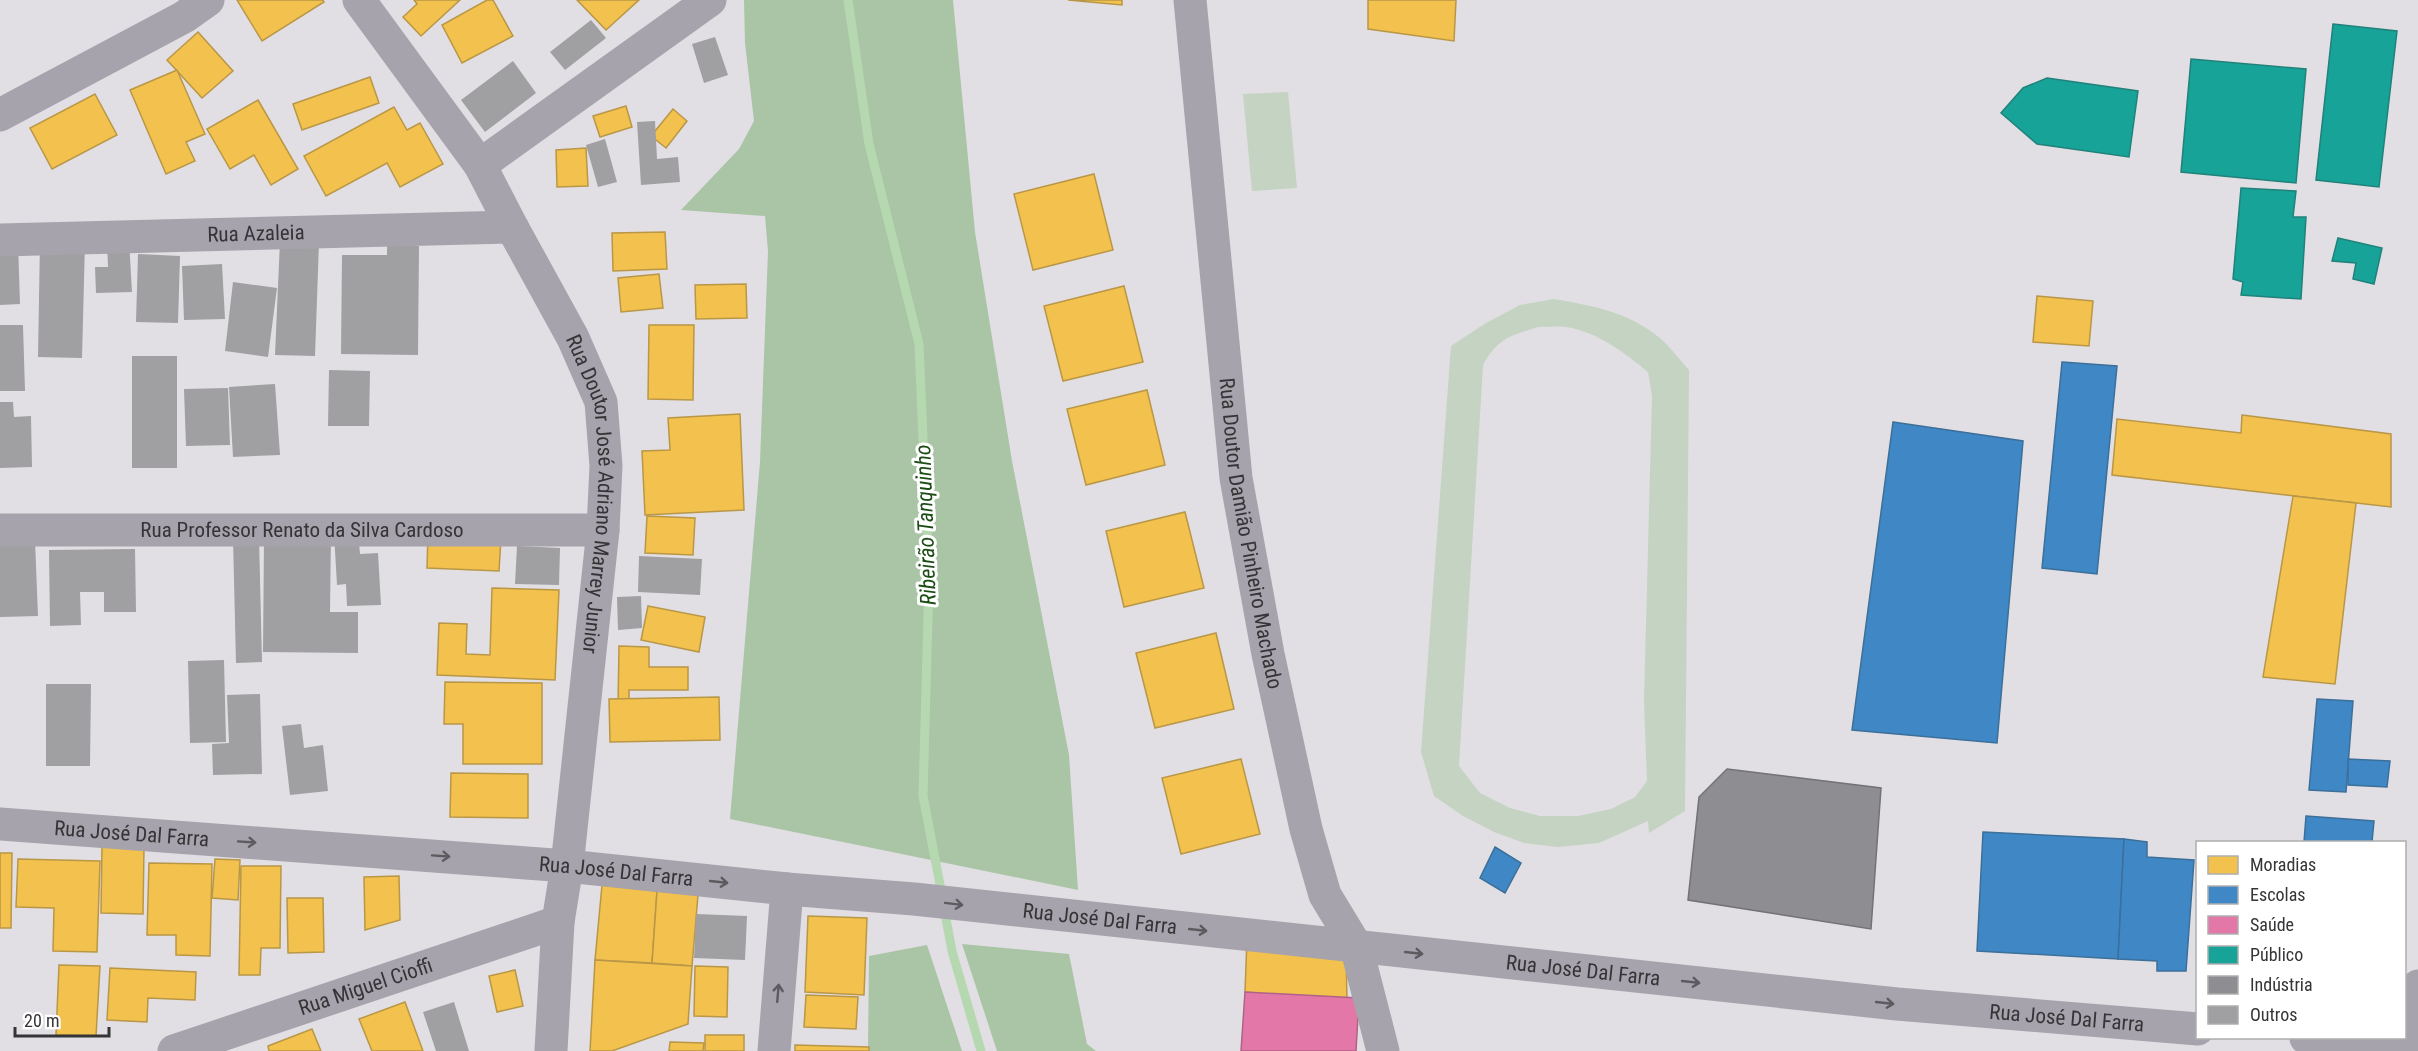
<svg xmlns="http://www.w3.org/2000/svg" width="2418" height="1051" font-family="'Roboto Condensed',sans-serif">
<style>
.green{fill:#c4d3c2;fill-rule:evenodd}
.forest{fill:#aac4a6}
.homes{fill:#f2c14e;stroke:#b99747;stroke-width:1.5}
.schools{fill:#3f88c5;stroke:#3c6f9a;stroke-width:1.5}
.health{fill:#e377a8;stroke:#af6386;stroke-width:1.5}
.public{fill:#17a398;stroke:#20827b;stroke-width:1.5}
.industry{fill:#8d8d92;stroke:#737276;stroke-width:1.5}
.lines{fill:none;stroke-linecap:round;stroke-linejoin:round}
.stream{stroke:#b6d8b0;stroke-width:9}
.building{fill:#a09fa1}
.minor{stroke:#a7a3ac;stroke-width:33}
.tertiary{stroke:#a7a3ac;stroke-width:33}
.oneway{stroke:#5d5b5f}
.labels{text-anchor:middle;stroke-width:6;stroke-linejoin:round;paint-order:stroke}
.street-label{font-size:21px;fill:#353436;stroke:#fff}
.water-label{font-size:22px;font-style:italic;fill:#1c4d14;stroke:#fff}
</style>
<rect width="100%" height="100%" fill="#e1dfe3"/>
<!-- green -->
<g class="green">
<path d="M1288,92l9,96 -45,3 -9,-97z"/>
<path d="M1554,299c40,7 75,13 107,40 10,9 19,21 28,31l-4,441 -36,22 -1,-12 -49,22 -41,4 -34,-4 -30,-11 -31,-16 -29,-20 -13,-44 30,-406 35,-23 34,-18zM1538,327c9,0 19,-1 28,0 32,5 59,26 82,45l4,24 -8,305 3,80 -12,16 -24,12 -33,7h-38l-30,-8 -30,-15 -21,-27 24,-401c15,-27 27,-29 55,-38z"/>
</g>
<!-- forest -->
<g class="forest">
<path d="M744,0h209l22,232 37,229 57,294 9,135 -348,-71 30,-357 8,-211 -3,-35 -84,-6 58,-61 15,-28 -9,-78z"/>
<path d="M962,944l107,10 18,90 9,7h-99z"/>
<path d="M927,945l35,106h-94l1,-95z"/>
</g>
<!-- homes -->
<g class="homes">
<path d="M237,0h86l1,2 -62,39z"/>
<path d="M414,0h46l-39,36 -18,-19 14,-13z"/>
<path d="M487,0h6l20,36 -51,27 -20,-38z"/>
<path d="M577,0h62l-33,30z"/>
<path d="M1068,0h54v5z"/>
<path d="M1368,0h88l-2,41 -86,-12z"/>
<path d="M198,32l35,39 -31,27 -35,-38z"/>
<path d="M177,70l28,64 -19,8 9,19 -29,13 -36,-84z"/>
<path d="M370,77l9,26 -77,27 -9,-26z"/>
<path d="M95,94l22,41 -65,34 -22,-41z"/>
<path d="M258,100l40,69 -27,16 -17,-30 -24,14 -23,-40z"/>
<path d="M626,106l6,21 -32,10 -7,-21z"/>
<path d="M394,107l13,23 13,-7 23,41 -43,23 -13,-24 -61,33 -22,-40z"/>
<path d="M673,109l14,12 -21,27 -15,-12z"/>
<path d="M586,148l2,38 -31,1 -1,-37z"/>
<path d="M1094,174l19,76 -80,20 -19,-76z"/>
<path d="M665,232l2,37 -54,2 -1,-38z"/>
<path d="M659,274l4,34 -42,4 -3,-34z"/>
<path d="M746,284l1,34 -51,1 -1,-34z"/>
<path d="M1124,286l19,76 -80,19 -19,-75z"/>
<path d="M2037,296l56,5 -4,45 -56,-4z"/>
<path d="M649,325h45l-1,75 -45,-1z"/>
<path d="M1147,390l18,75 -79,20 -19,-76z"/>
<path d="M740,414l4,96 -99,5 -3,-64 28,-1 -2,-32z"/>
<path d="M2242,415l149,19v73l-279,-32 5,-56 124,14z"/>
<path d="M2293,496l63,7 -21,181 -72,-7z"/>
<path d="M1185,512l19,76 -80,19 -18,-76z"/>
<path d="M647,516l48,2 -2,37 -48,-2z"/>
<path d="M428,534l73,4 -2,33 -72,-3z"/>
<path d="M492,588l67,2 -4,90 -118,-5 2,-52 28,1 -1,30 24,1z"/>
<path d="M648,606l57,11 -6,35 -58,-12z"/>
<path d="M1216,633l18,76 -79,19 -19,-75z"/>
<path d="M619,646l30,1v20h39v23h-59v16h-11z"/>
<path d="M445,682l97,1v81h-79v-40h-19z"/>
<path d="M719,697l1,43 -110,2 -1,-43z"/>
<path d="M1241,759l19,75 -79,20 -19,-76z"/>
<path d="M451,773l77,1v44l-78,-1z"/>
<path d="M102,846l42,1 -1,67 -42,-1z"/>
<path d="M0,853h12l-1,75h-11z"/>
<path d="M18,859l82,2 -3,91 -44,-1 1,-43 -38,-1z"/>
<path d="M215,859l25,1 -2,40 -26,-2z"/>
<path d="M149,863l63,1 -2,92 -34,-1v-20h-29z"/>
<path d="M241,866h40l-1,82h-19l-1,27h-21z"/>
<path d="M399,876l1,44 -35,10 -1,-53z"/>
<path d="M602,885l55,6 -5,72 -57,-3z"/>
<path d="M657,891l41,4 -6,71 -40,-3z"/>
<path d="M287,898h36l1,54 -36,1z"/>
<path d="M808,916l59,2 -3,77 -59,-3z"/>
<path d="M1247,938l99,10 1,54 -102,-10z"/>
<path d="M595,960l97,6 -4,58 -76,27h-22z"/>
<path d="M59,965l41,1 -4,70 -40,-1z"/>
<path d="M695,966l33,1 -1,50 -33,-1z"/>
<path d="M110,968l86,4 -1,28 -47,-2 -1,24 -40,-2z"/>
<path d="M515,970l8,36 -26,6 -8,-36z"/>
<path d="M806,995l52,2 -2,32 -52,-2z"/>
<path d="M405,1002l18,49h-51l-13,-32z"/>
<path d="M312,1029l9,22h-52l-1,-5z"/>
<rect x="705" y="1035" width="39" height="16"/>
<path d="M670,1042l34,1 -1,8h-34z"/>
<path d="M795,1045l74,2v4h-74z"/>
</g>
<!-- schools -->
<g class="schools">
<path d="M2062,362l55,4 -20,208 -55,-6z"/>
<path d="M1893,422l130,19 -26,302 -145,-13z"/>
<path d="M2317,699l36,2 -7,91 -37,-2z"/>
<path d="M2348,759l42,2 -3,26 -39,-2z"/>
<path d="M2306,816l68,5 -2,21h-68z"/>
<path d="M1983,832l141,7 -6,120 -141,-8z"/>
<path d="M2124,839l23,3v15l47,3 -8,111h-29v-10l-39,-2z"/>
<path d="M1495,847l26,16 -16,30 -25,-15z"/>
</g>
<!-- health -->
<path class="health" d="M1245,992l114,6 -3,53h-115z"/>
<!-- public -->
<g class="public">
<path d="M2333,24l64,7 -18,156 -63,-7z"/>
<path d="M2191,59l115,10 -10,114 -115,-11z"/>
<path d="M2047,78l91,13 -9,66 -92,-13 -36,-31 22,-25z"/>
<path d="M2241,188l55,3 -3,26h13l-5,82 -60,-4 2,-13 -10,-3z"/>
<path d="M2338,238l44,10 -8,36 -21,-5 3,-16 -24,-2z"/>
</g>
<!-- industry -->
<path class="industry" d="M1727,769l154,19 -10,141 -183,-29 11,-103z"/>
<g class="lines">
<!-- stream -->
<g class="stream">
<path d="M848,0l21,144 50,200 10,236 -6,216 19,99"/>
<path d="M944,908l8,43 29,100"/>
</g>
</g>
<!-- building -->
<g class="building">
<path d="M591,20l15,18 -41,32 -15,-18z"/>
<path d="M715,37l13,38 -24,8 -12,-39z"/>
<path d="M513,61l23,32 -51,39 -24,-32z"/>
<path d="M655,121l2,38 21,-2 2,25 -39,3 -4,-63z"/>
<path d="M605,139l12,43 -19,5 -12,-42z"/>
<path d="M129,240l3,52 -36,1 -1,-26h13l-1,-26z"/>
<path d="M40,241l45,1 -3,116 -44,-1z"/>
<path d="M280,241l39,1 -4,114 -40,-1z"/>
<path d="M0,242h18l2,62 -20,1z"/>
<path d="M387,245l32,1 -1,109 -77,-1 1,-99h45z"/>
<path d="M138,254l42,2 -2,67 -42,-1z"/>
<path d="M222,264l3,55 -41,1 -2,-54z"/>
<path d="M233,282l44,6 -9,69 -43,-6z"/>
<path d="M0,325h23l2,66h-25z"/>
<rect x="132" y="356" width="45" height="112"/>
<path d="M329,370l41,1 -1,55h-41z"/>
<path d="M275,384l5,71 -47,2 -4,-70z"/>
<path d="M228,388l2,57 -44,1 -2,-57z"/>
<path d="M0,402h13l1,15 17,-1 1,51 -32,1z"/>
<path d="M358,532l2,22 18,-1 3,52 -34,1 -1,-22 -9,1 -3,-52z"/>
<path d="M331,534l-1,78h28v41l-95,-1 1,-113z"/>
<path d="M259,537l3,125 -26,1 -3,-125z"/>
<path d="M35,540l3,76 -38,1v-76z"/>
<path d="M517,546l43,2 -1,37 -44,-1z"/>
<path d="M135,549l1,63h-32v-20h-24l1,33 -31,1 -1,-76z"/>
<path d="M639,556l63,3 -2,36 -62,-3z"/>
<path d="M641,596l1,32 -24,2 -1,-33z"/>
<path d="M224,660l2,82 -36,1 -2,-82z"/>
<path d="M46,684h45l-1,82h-44z"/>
<path d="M260,694l2,80 -49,1 -1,-31 17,-1 -2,-48z"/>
<path d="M301,724l3,24 19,-3 5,46 -38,4 -8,-69z"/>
<path d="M696,914l51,2 -2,44 -51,-2z"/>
<path d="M454,1002l15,49h-33l-13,-39z"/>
</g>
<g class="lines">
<!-- minor -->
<g class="minor">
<path id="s1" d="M359,0l121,165 32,62 61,111 28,64 5,64 -3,64 -36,336 -9,56 -7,129"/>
<path d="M0,115l184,-98 24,-17"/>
<path d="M480,165l230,-165"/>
<path id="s2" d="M0,240l512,-13"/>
<path id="s3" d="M0,530h603"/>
<path d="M1356,946l27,105"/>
<path id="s4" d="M174,1051l384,-129"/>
<path d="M774,1051l13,-162"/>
</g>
<!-- tertiary -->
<g class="tertiary">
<path id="s5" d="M1190,0l46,478 32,176 38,175 19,66 31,51"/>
<path id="s6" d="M0,824l567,42 220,23 127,10 983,105 301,25"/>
<path d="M2306,1038l107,8"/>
<path d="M2412,1051l6,-65"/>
</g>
</g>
<!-- one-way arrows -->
<defs><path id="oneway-shaft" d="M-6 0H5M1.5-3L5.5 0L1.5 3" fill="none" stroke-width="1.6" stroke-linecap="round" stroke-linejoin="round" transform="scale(1.5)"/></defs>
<g class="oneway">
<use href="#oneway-shaft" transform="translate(247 842) rotate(4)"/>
<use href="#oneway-shaft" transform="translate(441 856) rotate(4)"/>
<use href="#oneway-shaft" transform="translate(719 882) rotate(6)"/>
<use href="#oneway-shaft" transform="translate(954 904) rotate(7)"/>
<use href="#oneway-shaft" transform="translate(1198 930) rotate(6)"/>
<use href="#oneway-shaft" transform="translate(1414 953) rotate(6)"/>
<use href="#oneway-shaft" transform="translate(1691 982) rotate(6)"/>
<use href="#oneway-shaft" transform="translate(778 993) rotate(-85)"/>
<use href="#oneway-shaft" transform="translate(1885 1003) rotate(6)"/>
</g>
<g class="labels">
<!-- street labels -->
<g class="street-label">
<text dy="7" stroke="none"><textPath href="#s2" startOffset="256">Rua Azaleia</textPath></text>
<text dy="7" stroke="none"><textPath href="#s1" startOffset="561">Rua Doutor José Adriano Marrey Junior</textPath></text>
<text dy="7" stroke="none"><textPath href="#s3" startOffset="302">Rua Professor Renato da Silva Cardoso</textPath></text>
<text dy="7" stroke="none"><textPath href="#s5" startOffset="537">Rua Doutor Damião Pinheiro Machado</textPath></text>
<text dy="7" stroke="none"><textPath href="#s6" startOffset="132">Rua José Dal Farra</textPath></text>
<text dy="7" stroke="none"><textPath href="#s6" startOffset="618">Rua José Dal Farra</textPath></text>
<text dy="7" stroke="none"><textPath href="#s6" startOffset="1104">Rua José Dal Farra</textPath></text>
<text dy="7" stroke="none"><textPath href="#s6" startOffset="1590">Rua José Dal Farra</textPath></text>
<text dy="7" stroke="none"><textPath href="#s4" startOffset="202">Rua Miguel Cioffi</textPath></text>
<text dy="7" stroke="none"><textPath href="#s6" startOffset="2076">Rua José Dal Farra</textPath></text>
</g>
<!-- water labels -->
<g class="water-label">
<text transform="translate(925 525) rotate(-92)" y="8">Ribeirão Tanquinho</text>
</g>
</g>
<!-- legend -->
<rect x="2196" y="841" width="210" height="198" fill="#ffffff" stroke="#aeaeaf" stroke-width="1.5"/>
<rect x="2208" y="856" width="30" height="18" fill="#f2c14e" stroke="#aeaeaf" stroke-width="1.5"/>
<text x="2250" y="871" font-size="18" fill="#353436">Moradias</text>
<rect x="2208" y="886" width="30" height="18" fill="#3f88c5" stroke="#aeaeaf" stroke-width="1.5"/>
<text x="2250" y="901" font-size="18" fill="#353436">Escolas</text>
<rect x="2208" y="916" width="30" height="18" fill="#e377a8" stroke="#aeaeaf" stroke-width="1.5"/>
<text x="2250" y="931" font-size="18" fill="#353436">Saúde</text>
<rect x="2208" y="946" width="30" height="18" fill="#17a398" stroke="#aeaeaf" stroke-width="1.5"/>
<text x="2250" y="961" font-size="18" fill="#353436">Público</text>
<rect x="2208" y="976" width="30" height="18" fill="#8d8d92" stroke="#aeaeaf" stroke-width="1.5"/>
<text x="2250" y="991" font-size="18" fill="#353436">Indústria</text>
<rect x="2208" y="1006" width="30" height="18" fill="#a09fa1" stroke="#aeaeaf" stroke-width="1.5"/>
<text x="2250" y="1021" font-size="18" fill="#353436">Outros</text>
<!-- scale -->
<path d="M15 1027v9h94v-9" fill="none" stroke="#353436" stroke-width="3"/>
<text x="24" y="1027" font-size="18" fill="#353436" stroke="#ffffff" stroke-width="4.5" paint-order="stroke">20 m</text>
</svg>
